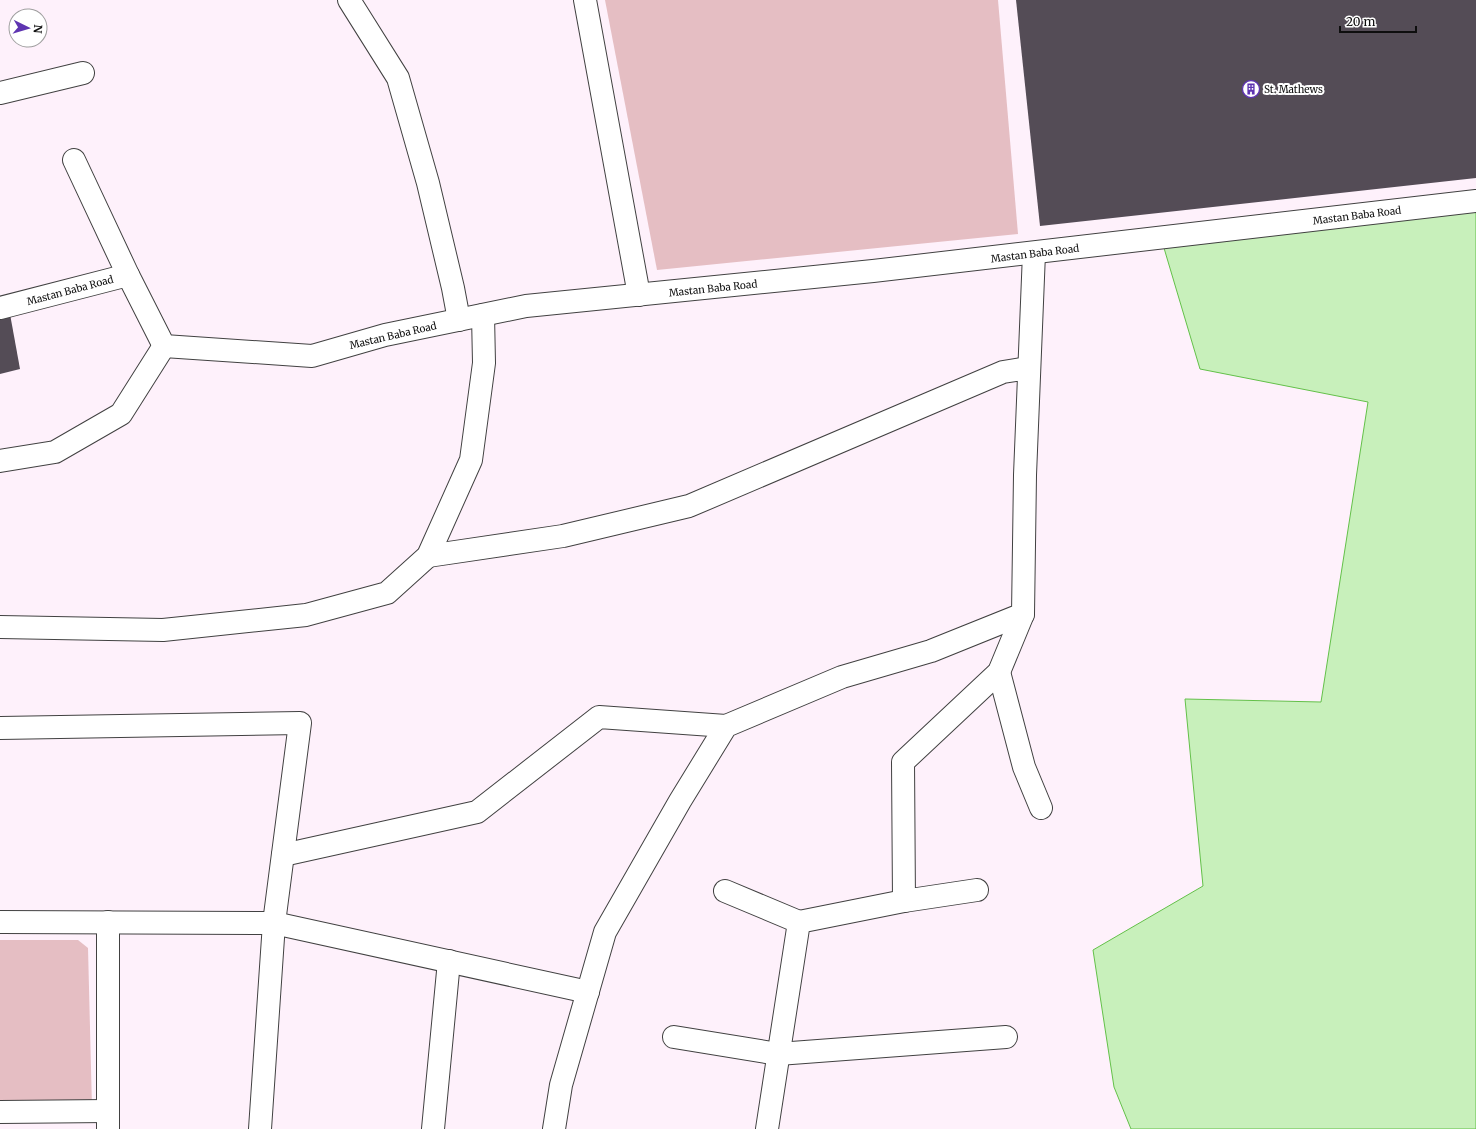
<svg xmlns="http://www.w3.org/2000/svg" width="1476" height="1129" font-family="Merriweather,serif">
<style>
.green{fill:#e5bec3}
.water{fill:#c8f0bb;stroke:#63c049}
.building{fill:#544c56}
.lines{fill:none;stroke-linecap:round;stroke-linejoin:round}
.street-casing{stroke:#414141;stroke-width:24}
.street{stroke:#fff;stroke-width:22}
.labels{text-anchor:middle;stroke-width:4;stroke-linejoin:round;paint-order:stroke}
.poi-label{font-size:10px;fill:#0e0e0e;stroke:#fff;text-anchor:start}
.street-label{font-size:10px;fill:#0e0e0e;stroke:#fff}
</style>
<rect width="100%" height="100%" fill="#fef1fb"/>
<!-- green -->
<g class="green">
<path d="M605,0h393l20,234 -361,36z"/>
<path d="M0,940h78l10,8 4,160 -92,4z"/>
</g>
<!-- water -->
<path class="water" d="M1476,198v931h-345l-17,-42 -21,-137 110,-64 -18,-187 136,3 47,-300 -168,-33 -39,-131z"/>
<!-- building -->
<g class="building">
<path d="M1016,0h460v178l-436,48z"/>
<path d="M10,314l10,55 -20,5v-59z"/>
</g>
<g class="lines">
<!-- street casing -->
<g class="street-casing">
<g id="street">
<path d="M349,0l49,78 30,105 25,105 6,32"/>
<path d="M585,0l54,295"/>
<path d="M0,93l83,-20"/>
<path d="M74,160l54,115"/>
<path d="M0,308l128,-33 36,71 148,10 73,-21 141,-29 347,-35 603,-70"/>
<path d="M0,461l55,-9 66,-38 43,-68"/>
<path d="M428,556l135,-20 126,-30 314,-134 26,-4"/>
<path d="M0,627l163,3 143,-15 81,-22 41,-37 43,-96 13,-97 -1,-48"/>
<path d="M999,672l25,95 17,41"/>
<path d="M0,728l300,-5 -26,200 -14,206"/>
<path d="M283,855l194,-43 122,-95 127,9"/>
<path d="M725,891l74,31"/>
<path d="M904,901l-1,-139 96,-90 24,-58"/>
<path d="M0,922l274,1 314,69"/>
<path d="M674,1037l104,17 228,-17"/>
<path d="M0,1112l108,-1"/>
<path d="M108,1129v-207"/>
<path d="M433,1129l16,-168"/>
<path d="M554,1129l7,-44 44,-153 75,-131 46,-75 116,-49 89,-26 92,-37 2,-139 9,-222"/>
<path d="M767,1129l32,-207 105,-21 73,-11"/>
</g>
</g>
<!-- street -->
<use href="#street" class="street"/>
</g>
<!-- icons -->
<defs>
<g id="building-ring" transform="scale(0.9)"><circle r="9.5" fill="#fff" stroke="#5e34b1" stroke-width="1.5"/><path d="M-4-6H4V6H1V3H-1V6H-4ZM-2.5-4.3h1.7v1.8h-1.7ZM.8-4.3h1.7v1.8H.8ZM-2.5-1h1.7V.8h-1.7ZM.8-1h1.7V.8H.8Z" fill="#5e34b1"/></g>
</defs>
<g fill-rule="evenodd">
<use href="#building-ring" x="1251" y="89"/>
</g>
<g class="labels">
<!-- poi labels -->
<g class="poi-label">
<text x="1264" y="93">St. Mathews</text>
</g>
<!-- street labels -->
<g class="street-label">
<text transform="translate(1357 215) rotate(-7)" y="4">Mastan Baba Road</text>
<text transform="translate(1035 253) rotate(-7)" y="4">Mastan Baba Road</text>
<text transform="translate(713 288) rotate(-6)" y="4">Mastan Baba Road</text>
<text transform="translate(70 290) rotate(-15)" y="4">Mastan Baba Road</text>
<text transform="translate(393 335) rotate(-13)" y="4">Mastan Baba Road</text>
</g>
</g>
<!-- north arrow -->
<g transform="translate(28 28) rotate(95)"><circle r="19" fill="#ffffff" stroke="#9f9f9f"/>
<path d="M0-3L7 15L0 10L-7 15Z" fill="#5e34b1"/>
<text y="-6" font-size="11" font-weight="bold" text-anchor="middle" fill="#0e0e0e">N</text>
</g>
<!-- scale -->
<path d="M1340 26v6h76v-6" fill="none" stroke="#0e0e0e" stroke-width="2"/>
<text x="1346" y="26" font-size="12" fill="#0e0e0e" stroke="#ffffff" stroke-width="3" paint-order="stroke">20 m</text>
</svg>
